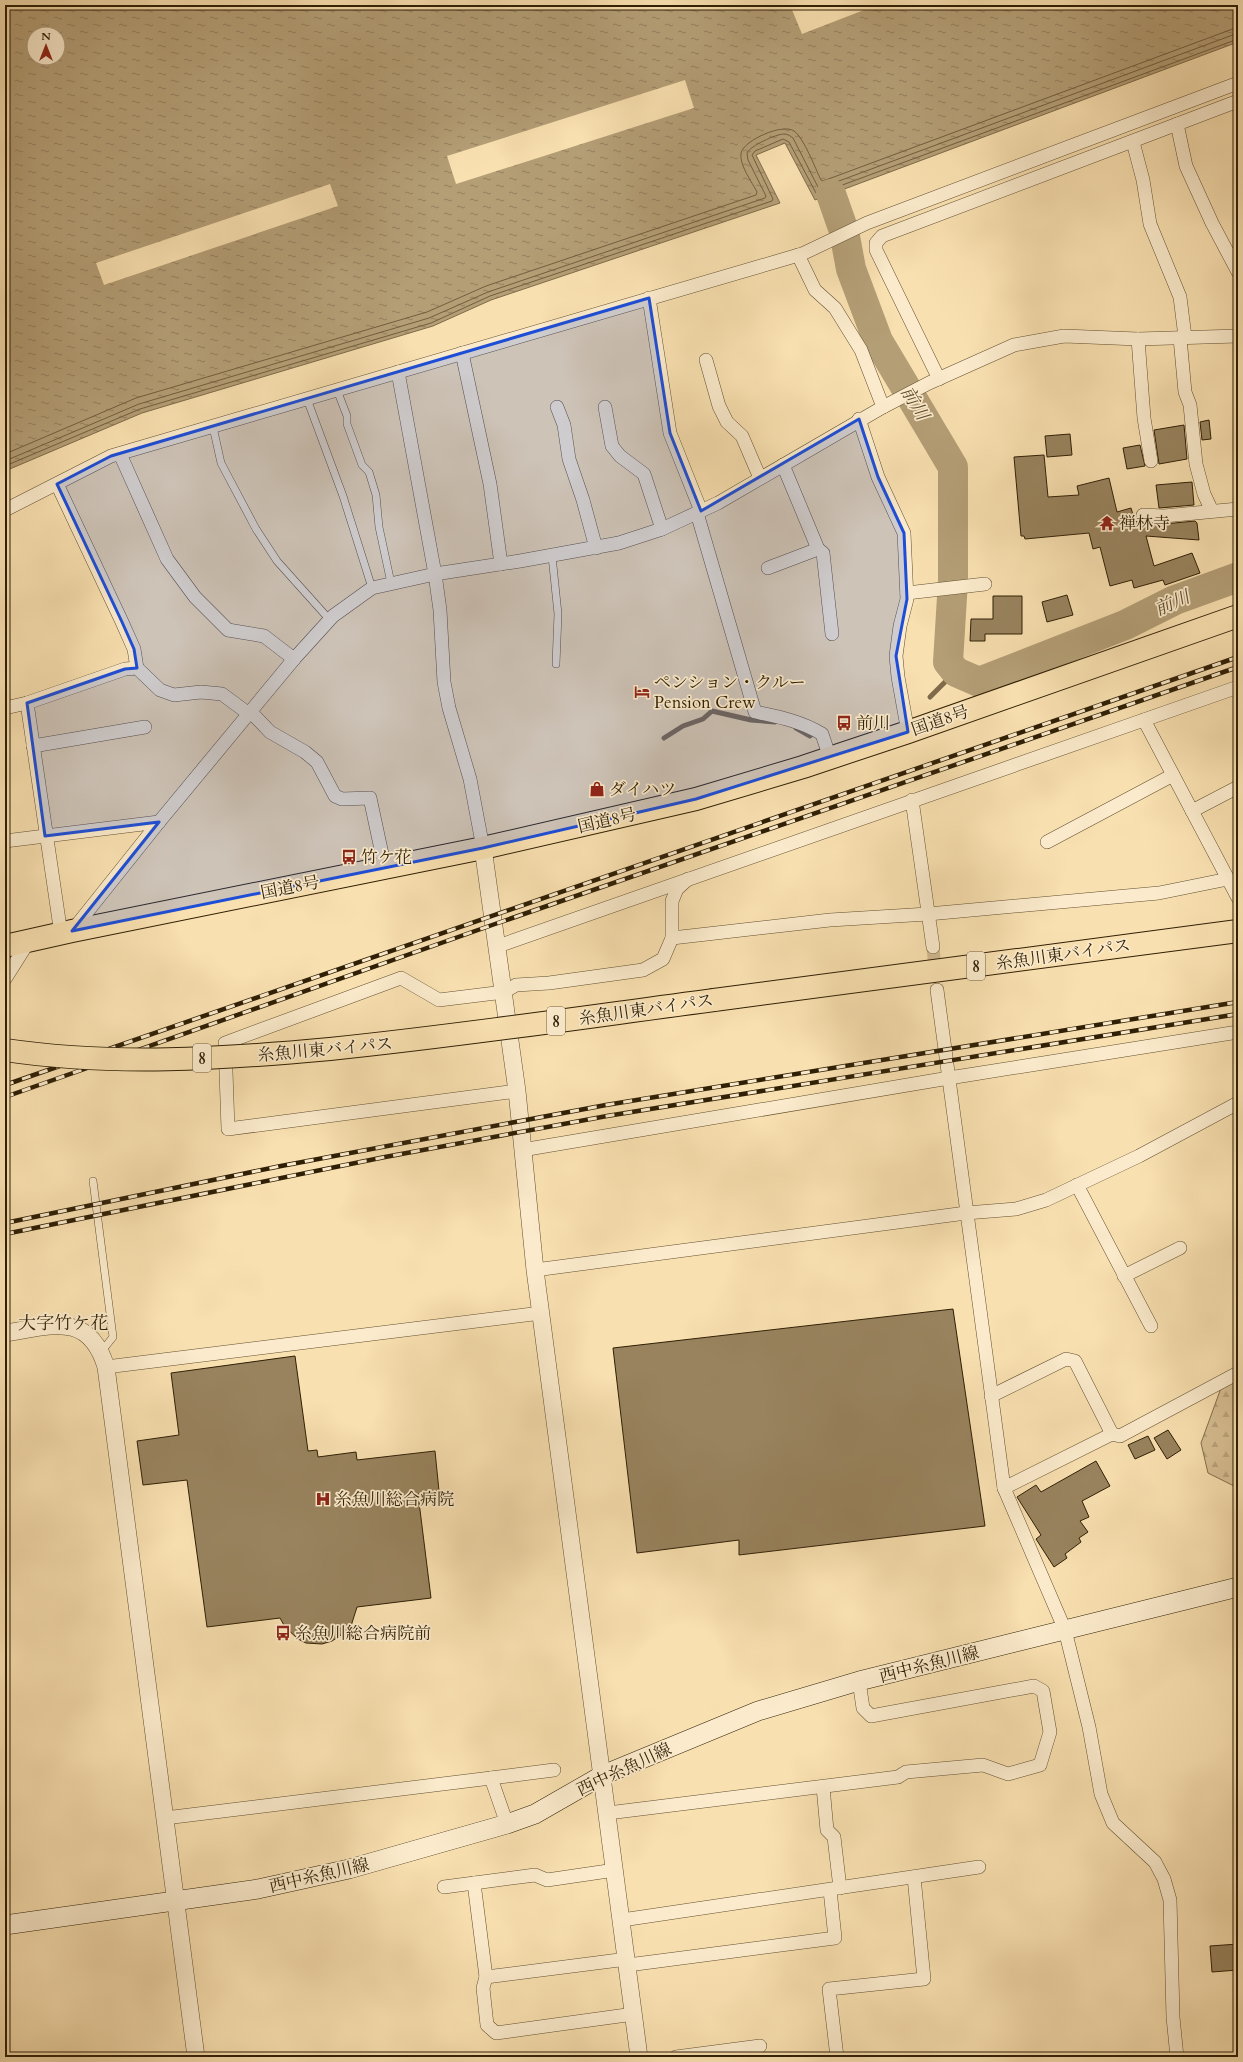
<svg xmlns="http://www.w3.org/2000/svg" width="1243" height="2062" font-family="Cardo,'Noto Serif JP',serif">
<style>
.forest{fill:url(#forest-firs);stroke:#836f4c}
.water{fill:url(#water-ripples);stroke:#7f6b49;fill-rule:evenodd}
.pier{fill:#f9e0b0}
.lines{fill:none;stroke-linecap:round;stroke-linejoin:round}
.shore{stroke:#725e3e;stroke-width:1}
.stream{stroke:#7f6b49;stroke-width:5}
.river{stroke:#b49e76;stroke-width:30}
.building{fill:#98835e;stroke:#2f1f05}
.minor-tunnel{stroke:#d1b98e;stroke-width:13;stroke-dasharray:13 6;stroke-linecap:butt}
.service-casing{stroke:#624f30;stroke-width:8}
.minor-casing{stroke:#624f30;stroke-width:14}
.tertiary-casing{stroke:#624f30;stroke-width:18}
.secondary-casing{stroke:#2f1f05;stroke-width:20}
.trunk-casing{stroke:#2f1f05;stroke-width:24}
.service{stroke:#fbebcc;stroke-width:7}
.minor{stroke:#fbebcc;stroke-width:13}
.tertiary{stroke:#fbebcc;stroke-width:17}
.secondary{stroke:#fbebcc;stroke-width:19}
.trunk{stroke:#f9e0b0;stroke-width:22}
.rail-casing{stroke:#2f1f05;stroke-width:4.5}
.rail{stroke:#fbebcc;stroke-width:3;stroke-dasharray:9;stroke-linecap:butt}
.trunk-bridge-casing{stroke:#2f1f05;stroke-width:24;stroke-linecap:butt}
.trunk-bridge{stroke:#f9e0b0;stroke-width:22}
.marked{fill:#1d4ed8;fill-opacity:0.2;stroke:#1d4ed8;stroke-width:3;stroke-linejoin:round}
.labels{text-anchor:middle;stroke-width:3.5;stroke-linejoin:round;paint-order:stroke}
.shield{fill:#fbebcc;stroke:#6c5c41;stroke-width:1}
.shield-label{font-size:16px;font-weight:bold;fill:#2f1f05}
.poi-label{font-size:17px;fill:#2f1f05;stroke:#fbebcc;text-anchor:start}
.street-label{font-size:17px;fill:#2f1f05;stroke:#fbebcc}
.water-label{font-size:18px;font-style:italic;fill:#5e4b2d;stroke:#fbebcc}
.neighbourhood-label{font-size:18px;fill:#2f1f05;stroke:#fbebcc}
</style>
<defs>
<pattern id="forest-firs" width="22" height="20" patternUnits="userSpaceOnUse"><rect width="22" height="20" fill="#d7bf93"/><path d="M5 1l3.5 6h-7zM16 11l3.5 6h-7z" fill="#b9a47d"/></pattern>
<pattern id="water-ripples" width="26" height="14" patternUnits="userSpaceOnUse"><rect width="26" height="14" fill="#b49e76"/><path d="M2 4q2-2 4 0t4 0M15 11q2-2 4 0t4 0" fill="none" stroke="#93805f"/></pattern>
</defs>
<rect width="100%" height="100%" fill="#f9e0b0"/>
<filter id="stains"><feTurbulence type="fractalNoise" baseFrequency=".005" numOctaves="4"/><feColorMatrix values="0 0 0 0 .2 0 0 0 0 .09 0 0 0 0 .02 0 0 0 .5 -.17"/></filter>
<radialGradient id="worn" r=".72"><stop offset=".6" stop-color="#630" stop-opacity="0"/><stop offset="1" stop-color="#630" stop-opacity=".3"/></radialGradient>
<!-- forest -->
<path class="forest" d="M1238,1374v114l-30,-15 -7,-30 20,-55z"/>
<!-- water -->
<path class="water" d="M5,5h1233v37l-423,158 -30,-57 -29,12 24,48 -289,97 -58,26 -291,87 -137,58zM34,34h24v24h-24z"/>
<!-- pier -->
<g class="pier">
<path d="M790,5h87l-75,29z"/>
<path d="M685,80l9,28 -238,76 -9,-28z"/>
<path d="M330,184l8,22 -234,79 -8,-22z"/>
</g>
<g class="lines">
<!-- shore -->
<g class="shore">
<path d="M5,454l131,-56 291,-86 59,-26 270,-91 1,-3c-5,-10 -18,-27 -16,-39 3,-13 42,-30 53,-22 10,7 21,37 27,49l2,1 415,-154"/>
<path d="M5,461l134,-57 290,-86 59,-26 277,-94 1,-2 -18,-36 -1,-7c3,-7 29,-19 37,-19 4,0 6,2 9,4l25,49 2,1 418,-155"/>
<path d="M5,466l135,-57 291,-86 59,-27 282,-95 1,-2 -21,-44 3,-4 28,-12 6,3 27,51 2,1 420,-155"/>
</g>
<!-- stream -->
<g class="stream">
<path d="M930,697l20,-20 3,-9"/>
<path d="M796,728l14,8"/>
<path d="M664,738l19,-12 20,-7 9,-8 39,9 24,2"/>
</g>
<!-- river -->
<path class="river" d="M831,194l13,37 7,38 27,72 75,126v114l-5,81 8,10 23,10 146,-57 50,-25 63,-23"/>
</g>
<!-- building -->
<g class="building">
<path d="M1209,420l2,19 -9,1 -2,-18z"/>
<path d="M1184,425l3,34 -28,5 -5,-34z"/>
<path d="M1070,434l2,21 -25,2 -2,-21z"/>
<path d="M1140,445l5,21 -18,3 -4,-21z"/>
<path d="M1044,455l4,42 31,-2 -2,-9 32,-8 8,34 14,-4 4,13 29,3 31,-3 2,2 2,17 -53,-4 8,30 38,-13 8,20 -35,12 -2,-5 -29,8 -2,-8 -22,6 -10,-39 -7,2 -4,-16 -64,6 -1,-3h-3l-7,-79z"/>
<path d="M1192,482l2,23 -35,3 -3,-23z"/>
<path d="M1067,595l6,20 -26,7 -5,-20z"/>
<path d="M993,596h29v38h-37v7h-15l1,-22h22z"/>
<path d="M953,1309l32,217 -246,29v-15l-102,13 -24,-205z"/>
<path d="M295,1356l13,95 9,-1 1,7 38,-5 1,8 78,-9 4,40 -21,3 13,104 -74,9 -6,19 -7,7 -12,8 -10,3 -16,-1 -8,-4 -13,-12 -5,-9 -73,9 -20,-147 -44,5 -6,-44 42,-6 -8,-62z"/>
<path d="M1168,1430l13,20 -14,9 -13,-21z"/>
<path d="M1148,1436l7,14 -20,9 -7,-14z"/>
<path d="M1096,1461l14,25 -28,15 7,16 -9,4 8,11 -9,6 2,4 -16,12 2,4 -13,9 -18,-28 5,-4 -24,-38 19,-12 5,7z"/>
<path d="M1238,1944v26l-26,2 -2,-26z"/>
</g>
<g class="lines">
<!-- minor-tunnel -->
<path class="minor-tunnel" d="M933,947l4,43"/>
<!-- service casing -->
<g class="service-casing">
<g id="service">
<path d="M337,390l10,26v8l15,41 7,7 7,23 3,32 12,56"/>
<path d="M307,399l36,97 29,92"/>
<path d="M213,427l8,36 35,66 21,32 52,58"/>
<path d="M552,556l6,58 -2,50"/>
<path d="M93,1181l20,156 -12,15"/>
</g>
</g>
<!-- minor casing -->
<g class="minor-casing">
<g id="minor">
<path d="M1177,124l9,42 26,57 26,49"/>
<path d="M1133,142l10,38 7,44 30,73 5,40"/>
<path d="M798,255l17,35 20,18 26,42 22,57"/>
<path d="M649,298l21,135 31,78"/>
<path d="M1180,338l5,54 5,13 6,59 8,30 8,17"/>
<path d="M1138,339l6,79 7,43"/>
<path d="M462,353l28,131 11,80"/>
<path d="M706,360l13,46 8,16 15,14 18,42"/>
<path d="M398,372l37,202 5,36 4,72 5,26 21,71 13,69"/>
<path d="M939,379l-63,-129v-7l6,-7 356,-135"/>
<path d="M557,407l7,18 5,34 14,41 13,48"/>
<path d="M605,407l7,39 8,10 24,18 18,55"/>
<path d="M859,419l19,58 26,56 3,66 -7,27 -4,30 2,21 10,55"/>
<path d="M120,454l47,105 28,38 33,33 36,6 30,23"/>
<path d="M783,465l35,84 5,4 9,81"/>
<path d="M57,484l65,138 12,27 3,19"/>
<path d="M5,510l106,-54 691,-202 65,-31 371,-140"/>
<path d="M697,513l58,199c24,5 46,9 67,22l8,24"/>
<path d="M1143,515l21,1 74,-7"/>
<path d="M768,568l50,-19"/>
<path d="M907,593l78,-9"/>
<path d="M27,703l34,231"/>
<path d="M5,708l22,-5 98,-34 12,-1 23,22 14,5 27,-3 21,2 27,20"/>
<path d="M251,712l19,20 35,20 12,10 18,34 7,3 28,-1 15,70"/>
<path d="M1144,720l94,178"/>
<path d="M33,746l112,-19"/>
<path d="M912,800l21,147"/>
<path d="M1192,811l46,-24"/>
<path d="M5,841l154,-19"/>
<path d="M1047,842l126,-67"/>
<path d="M72,931l87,-109 135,-163 39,-43 39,-28 63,-14 85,-13 99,-18 43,-14 56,-26 165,-96 46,-24 85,-38 50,-9 74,3 100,-3"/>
<path d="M672,938l158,-18 98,-6 231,-21 69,-14"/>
<path d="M498,946l740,-259"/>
<path d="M5,979l24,-38"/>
<path d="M937,990l67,498 61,142 24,97 12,67 12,29 42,39 9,17 6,21 3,117 4,40"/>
<path d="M517,1091l-289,38 -3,-86 176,-65 38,22 65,-8 12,-7 33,-2 94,-13 20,-11 9,-21v-37l5,-12 11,-10"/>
<path d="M522,1150l427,-72 289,-46"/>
<path d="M1077,1185l74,141"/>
<path d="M535,1270l431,-57 50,-4 30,-9 93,-44 99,-53"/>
<path d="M1124,1276l56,-28"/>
<path d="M106,1367l435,-54"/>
<path d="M991,1396l75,-37 9,2 37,73"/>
<path d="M1004,1488l108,-54 8,2 118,-63"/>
<path d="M491,1778l63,-8"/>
<path d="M823,1787l4,43 7,7 6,51"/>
<path d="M608,1813l290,-36 8,-5 77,-7 25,9 32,-9 10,-33 -7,-41 -9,-5 -163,30 -8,-8 -4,-27"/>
<path d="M165,1818l326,-40 16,46"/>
<path d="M474,1883l12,94"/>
<path d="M444,1887l91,-12 12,5 68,-10"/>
<path d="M622,1920l357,-53"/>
<path d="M627,1959l-141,18 -3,11 4,37 9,8 138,-19"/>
<path d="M628,1965l207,-27 -5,-48"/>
<path d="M676,2057l84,-11"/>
<path d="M837,2057l-8,-68 95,-10 -10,-102"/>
</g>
</g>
<!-- tertiary casing -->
<g class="tertiary-casing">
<g id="tertiary">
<path d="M483,848l34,243 18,179 104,787"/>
<path d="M5,1333c47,-7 84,-22 101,34l90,690"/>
</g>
</g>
<!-- secondary casing -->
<g class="secondary-casing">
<path id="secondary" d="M5,1925l253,-36 91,-20 158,-45 28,-10 68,-39 155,-64 101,-30 379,-94"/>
</g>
<!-- trunk casing -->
<g class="trunk-casing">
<g id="trunk">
<path d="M5,946l67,-15 411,-83 213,-49 107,-32 105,-35 330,-116"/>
<path d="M714,1000l524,-69"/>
</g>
</g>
<!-- service -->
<use href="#service" class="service"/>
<!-- minor -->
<use href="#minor" class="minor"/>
<!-- tertiary -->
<use href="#tertiary" class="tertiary"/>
<!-- secondary -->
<use href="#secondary" class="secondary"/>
<!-- trunk -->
<use href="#trunk" class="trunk"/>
<!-- rail casing -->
<g class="rail-casing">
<g id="rail">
<path d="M5,1085l1233,-428"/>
<path d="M5,1097l490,-173 743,-257"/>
<path d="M5,1223l276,-57 325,-61 632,-103"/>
<path d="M5,1234l380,-77 222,-41 631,-102"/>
</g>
</g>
<!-- rail -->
<use href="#rail" class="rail"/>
<!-- trunk-bridge casing -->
<g class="trunk-bridge-casing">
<path id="trunk-bridge" d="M5,1050c108,16 217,9 325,-1 128,-13 256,-32 384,-49"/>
</g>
<!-- trunk-bridge -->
<use href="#trunk-bridge" class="trunk-bridge"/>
</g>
<!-- marked area -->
<path class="marked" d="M649,298l21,135 31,78 158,-92 19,58 26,56 3,66 -11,57 12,76 -212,67 -213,49 -411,83 87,-109 -114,14 -18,-133 98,-34 12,-1 -3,-19 -12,-27 -65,-138 54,-28z"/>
<!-- icons -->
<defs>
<g id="temple-bare" transform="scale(1.2)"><path d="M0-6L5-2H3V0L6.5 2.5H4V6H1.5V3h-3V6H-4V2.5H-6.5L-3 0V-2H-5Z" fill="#8f2418" stroke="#fbebcc" stroke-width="2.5" paint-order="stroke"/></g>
<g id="hotel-bare" transform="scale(1.2)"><path d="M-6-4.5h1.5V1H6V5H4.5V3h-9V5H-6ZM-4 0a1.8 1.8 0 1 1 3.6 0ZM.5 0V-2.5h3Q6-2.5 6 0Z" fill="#8f2418" stroke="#fbebcc" stroke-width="2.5" paint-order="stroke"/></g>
<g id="bus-bare" transform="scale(1.2)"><path d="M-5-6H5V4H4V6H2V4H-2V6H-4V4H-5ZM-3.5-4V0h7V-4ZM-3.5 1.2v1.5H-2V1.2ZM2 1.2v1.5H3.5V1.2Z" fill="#8f2418" stroke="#fbebcc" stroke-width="2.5" paint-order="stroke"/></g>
<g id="shop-bare" transform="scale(1.2)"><path d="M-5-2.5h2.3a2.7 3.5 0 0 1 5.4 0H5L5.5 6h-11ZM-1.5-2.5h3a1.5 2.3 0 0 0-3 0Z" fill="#8f2418" stroke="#fbebcc" stroke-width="2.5" paint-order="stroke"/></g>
<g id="hospital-bare" transform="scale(1.2)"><path d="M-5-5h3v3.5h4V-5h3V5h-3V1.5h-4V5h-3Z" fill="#8f2418" stroke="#fbebcc" stroke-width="2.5" paint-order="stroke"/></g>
</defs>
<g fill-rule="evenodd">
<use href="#temple-bare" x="1107" y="523"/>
<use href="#hotel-bare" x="642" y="692"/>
<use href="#bus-bare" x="844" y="723"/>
<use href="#shop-bare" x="597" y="789"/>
<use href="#bus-bare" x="349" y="857"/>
<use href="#hospital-bare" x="323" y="1499"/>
<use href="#bus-bare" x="283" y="1633"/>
</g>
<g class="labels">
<!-- shield labels -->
<g class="shield">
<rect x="967" y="952" width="18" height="28" rx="3"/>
<rect x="547" y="1007" width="18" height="28" rx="3"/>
<rect x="193" y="1044" width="18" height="28" rx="3"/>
</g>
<g class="shield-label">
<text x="976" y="972">8</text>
<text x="556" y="1027">8</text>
<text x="202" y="1064">8</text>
</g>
<!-- poi labels -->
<g class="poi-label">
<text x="1119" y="529">禅林寺</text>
<text x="654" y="688">ペンション・クルー<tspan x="654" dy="20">Pension Crew</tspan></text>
<text x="856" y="729">前川</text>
<text x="609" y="795">ダイハツ</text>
<text x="361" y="863">竹ケ花</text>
<text x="335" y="1505">糸魚川総合病院</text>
<text x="295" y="1639">糸魚川総合病院前</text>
</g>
<!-- street labels -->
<g class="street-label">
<text transform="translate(940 720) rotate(-19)" y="6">国道8号</text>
<text transform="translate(607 820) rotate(-13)" y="6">国道8号</text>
<text transform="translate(290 887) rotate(-11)" y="6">国道8号</text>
<text transform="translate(1063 954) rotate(-8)" y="6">糸魚川東バイパス</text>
<text transform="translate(646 1009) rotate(-8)" y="6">糸魚川東バイパス</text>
<text transform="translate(325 1049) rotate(-5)" y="6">糸魚川東バイパス</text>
<text transform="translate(929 1664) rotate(-14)" y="6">西中糸魚川線</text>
<text transform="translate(624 1769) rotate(-25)" y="6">西中糸魚川線</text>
<text transform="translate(319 1875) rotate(-13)" y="6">西中糸魚川線</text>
</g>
<!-- water labels -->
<g class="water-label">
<text transform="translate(915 403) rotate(59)" y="6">前川</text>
<text transform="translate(1172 603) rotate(-24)" y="6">前川</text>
</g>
<!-- neighbourhood labels -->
<g class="neighbourhood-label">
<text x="63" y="1329">大字竹ケ花</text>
</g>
</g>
<!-- margin -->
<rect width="1243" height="2062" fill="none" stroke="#f9e0b0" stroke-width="20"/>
<rect x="6" y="6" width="1231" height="2050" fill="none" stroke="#2f1f05" stroke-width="2"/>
<rect x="10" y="10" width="1223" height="2042" fill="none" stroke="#2f1f05"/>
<!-- north arrow -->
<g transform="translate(46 46)"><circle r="19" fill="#fbebcc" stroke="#a9997c"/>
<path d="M0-3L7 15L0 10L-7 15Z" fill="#8f2418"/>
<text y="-6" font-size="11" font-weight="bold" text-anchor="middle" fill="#2f1f05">N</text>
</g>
<rect width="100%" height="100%" filter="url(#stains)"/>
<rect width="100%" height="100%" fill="url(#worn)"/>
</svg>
